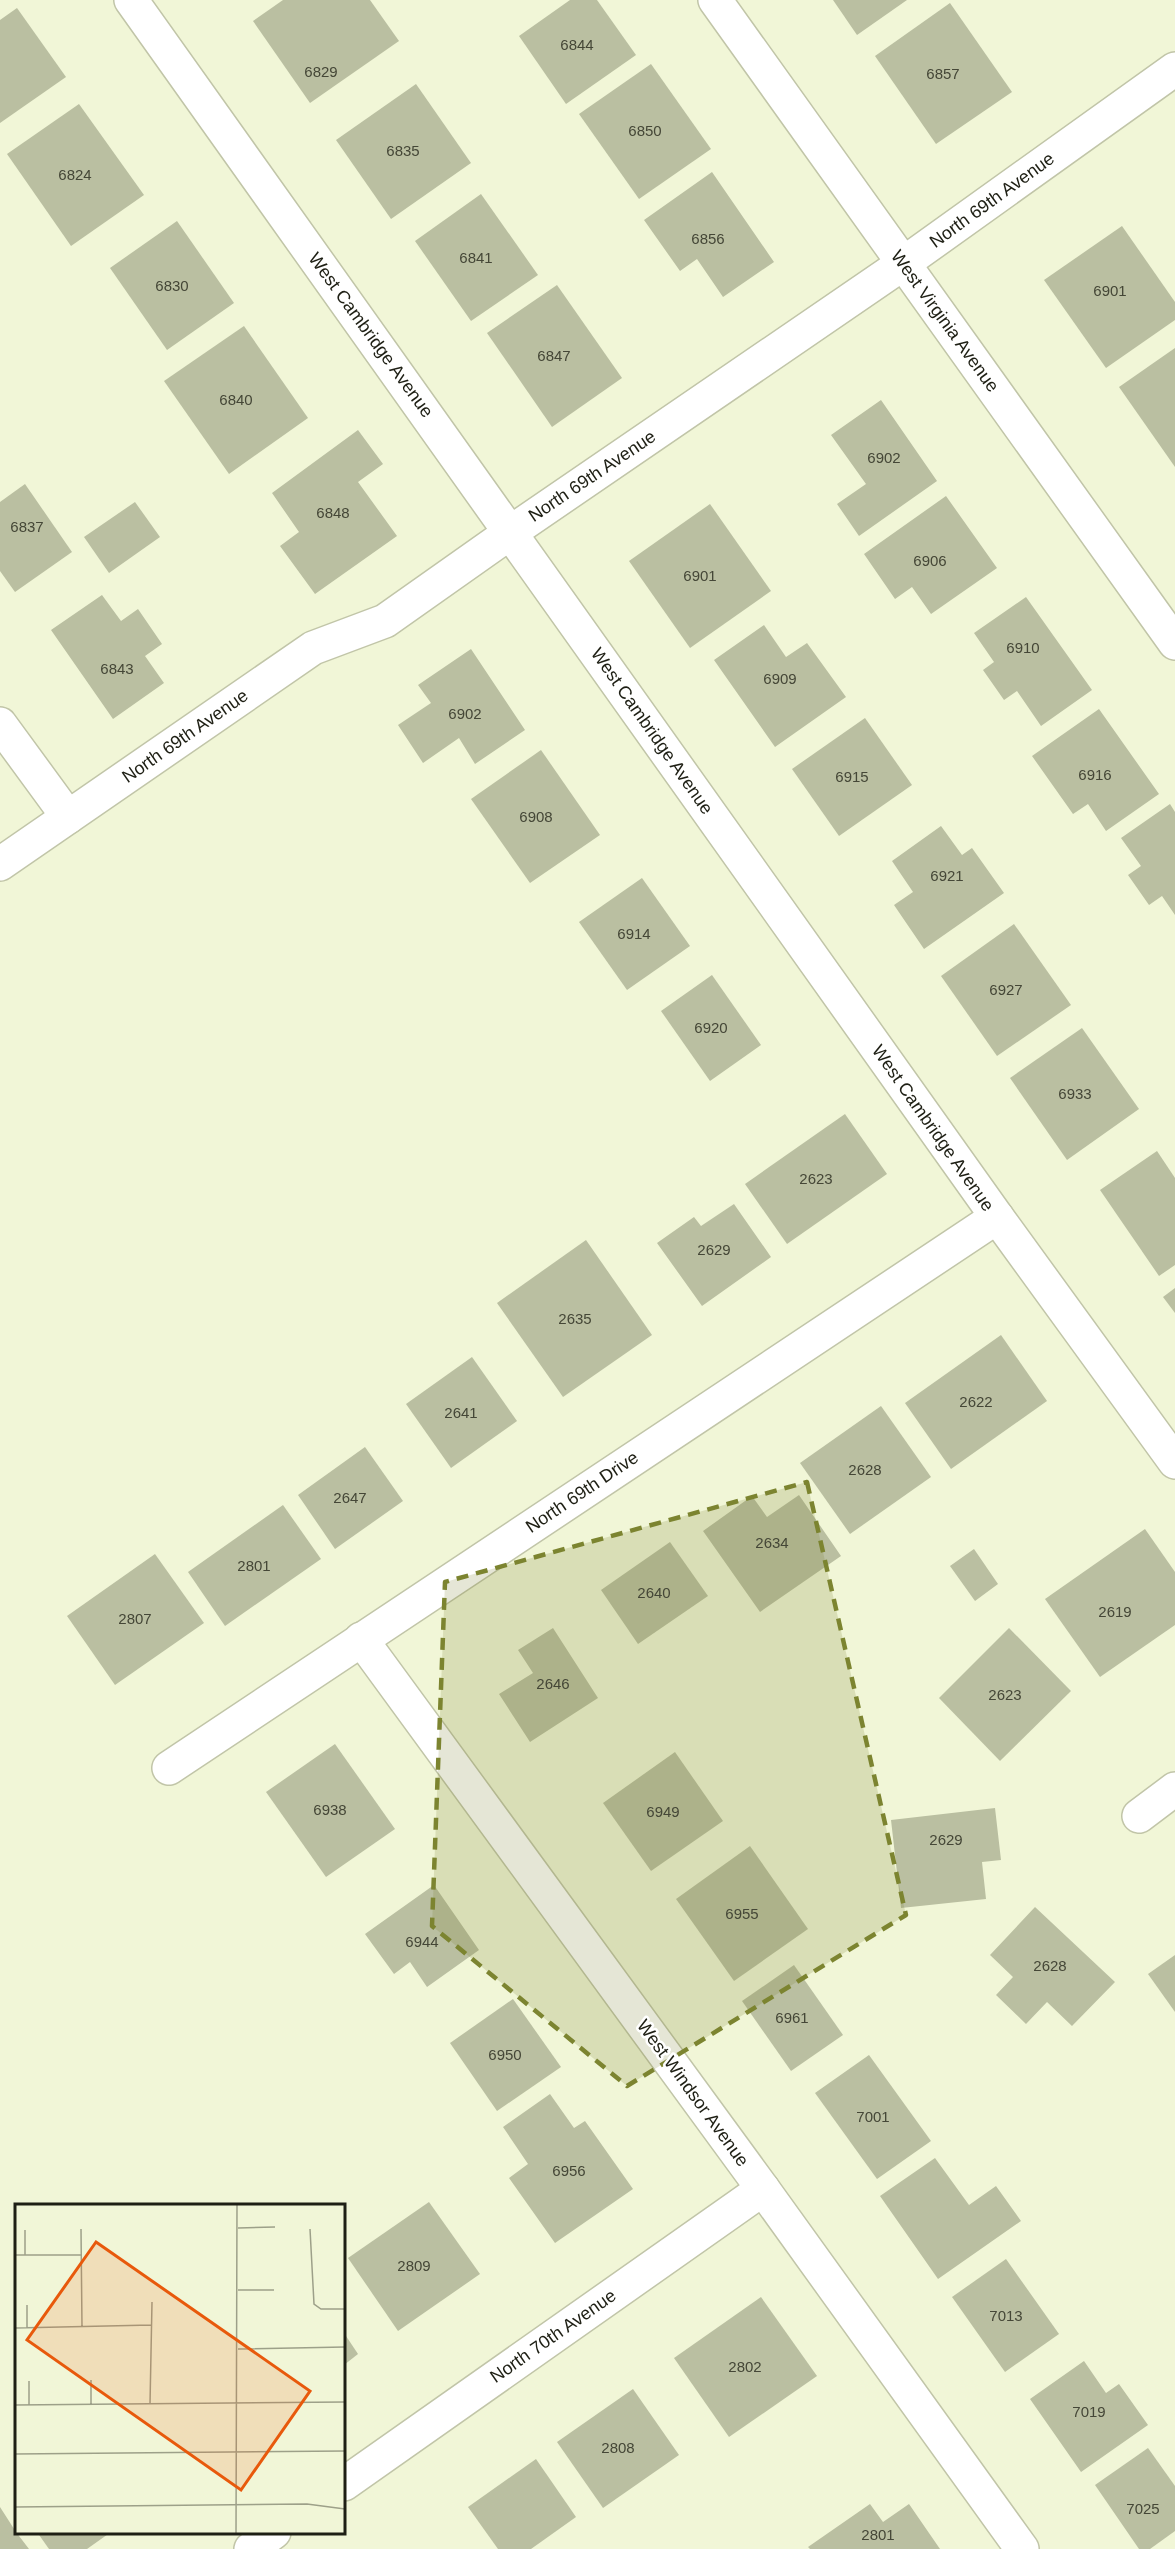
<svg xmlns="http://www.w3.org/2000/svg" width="1175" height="2549" font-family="Arial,sans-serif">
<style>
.building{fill:#babfa1}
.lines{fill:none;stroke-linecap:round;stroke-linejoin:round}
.minor-casing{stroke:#c1c5a8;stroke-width:36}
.minor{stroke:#fff;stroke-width:33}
.marked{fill:#7c8430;fill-opacity:0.2;stroke:#7c8430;stroke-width:4.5;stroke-dasharray:12 8;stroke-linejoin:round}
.labels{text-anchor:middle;stroke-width:5;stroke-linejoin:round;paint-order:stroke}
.number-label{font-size:15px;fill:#454737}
.street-label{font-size:18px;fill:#1e1f14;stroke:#fff}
.inset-road{fill:none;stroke:#9da089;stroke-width:1.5}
.view{fill:#e8590c;fill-opacity:0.15;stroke:#e8590c;stroke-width:3}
.inset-edge{fill:none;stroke:#1e1f14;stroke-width:3}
</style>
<rect width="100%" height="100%" fill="#f1f6d7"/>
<!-- building -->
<g class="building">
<path d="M283,0h87l29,41 -89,62 -57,-82z"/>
<path d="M570,0h27l39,55 -70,49 -47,-68z"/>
<path d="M833,0h74l-50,35z"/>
<path d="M950,3l62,89 -76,52 -61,-88z"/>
<path d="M17,8l49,69 -66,46v-103z"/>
<path d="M651,64l60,85 -72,50 -60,-85z"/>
<path d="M416,84l55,79 -80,56 -55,-79z"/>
<path d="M79,104l65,91 -73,51 -64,-92z"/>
<path d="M712,172l62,90 -51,35 -26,-38 -17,12 -36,-51z"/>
<path d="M481,194l57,81 -67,46 -56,-80z"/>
<path d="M177,221l57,82 -67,47 -57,-82z"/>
<path d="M1122,226l53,76v18l-69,48 -62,-88z"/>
<path d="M557,285l65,93 -70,49 -65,-94z"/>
<path d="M244,326l64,92 -79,56 -65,-93z"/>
<path d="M1175,348v119l-56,-80z"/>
<path d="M881,400l56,81 -78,55 -22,-32 29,-20 -35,-49z"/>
<path d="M358,430l25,34 -25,18 39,54 -82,58 -35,-48 19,-14 -27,-39z"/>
<path d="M25,484l47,68 -57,40 -15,-21v-69z"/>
<path d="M946,496l51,72 -66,46 -19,-27 -17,12 -31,-45z"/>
<path d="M135,502l25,35 -51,36 -25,-36z"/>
<path d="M710,504l61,87 -81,57 -61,-87z"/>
<path d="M102,595l19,26 17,-12 24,35 -17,12 19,27 -51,36 -62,-89z"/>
<path d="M1026,597l66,93 -51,36 -24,-35 -13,9 -21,-30 11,-8 -20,-29z"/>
<path d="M764,625l22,32 21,-14 39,54 -71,50 -61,-87z"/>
<path d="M471,649l54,81 -50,34 -16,-26 -36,25 -25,-38 33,-22 -13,-18z"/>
<path d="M1099,709l60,85 -53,37 -18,-27 -15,10 -41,-58z"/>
<path d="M865,718l47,67 -73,51 -47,-67z"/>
<path d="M541,750l59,85 -70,48 -59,-84z"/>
<path d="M1170,804l5,8v103l-13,-19 -13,9 -21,-30 13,-9 -20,-28z"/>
<path d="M941,826l21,29 10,-7 32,45 -80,56 -30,-44 19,-13 -21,-31z"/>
<path d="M642,878l48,68 -63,44 -48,-68z"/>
<path d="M1014,924l57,81 -74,51 -56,-80z"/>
<path d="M712,975l49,70 -51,36 -49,-70z"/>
<path d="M1082,1028l57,81 -72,51 -57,-82z"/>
<path d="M845,1114l42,60 -100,70 -42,-60z"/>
<path d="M1157,1151l18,27v87l-16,11 -59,-86z"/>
<path d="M734,1204l37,53 -69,49 -45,-63 37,-26 7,9z"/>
<path d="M586,1240l66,95 -89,62 -66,-94z"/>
<path d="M1175,1288v25l-12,-16z"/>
<path d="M1001,1335l46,66 -96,68 -46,-66z"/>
<path d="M472,1357l45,64 -66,47 -45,-64z"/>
<path d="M881,1406l50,71 -81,57 -50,-71z"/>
<path d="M365,1447l38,54 -68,48 -37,-54z"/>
<path d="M799,1495l42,61 -81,56 -57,-81 49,-35 15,21z"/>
<path d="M283,1505l38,54 -96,67 -37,-54z"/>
<path d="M1145,1529l30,43v53l-75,52 -55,-78z"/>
<path d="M670,1542l38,54 -70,48 -37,-54z"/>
<path d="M974,1549l24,35 -23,17 -25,-35z"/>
<path d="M155,1554l49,69 -89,62 -48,-69z"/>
<path d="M553,1628l45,70 -68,44 -31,-48 34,-21 -15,-23z"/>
<path d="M1009,1628l62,63 -71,70 -61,-63z"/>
<path d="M335,1744l60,85 -69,48 -60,-85z"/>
<path d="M675,1752l48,69 -72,50 -48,-68z"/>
<path d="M995,1808l6,52 -19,2 4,37 -85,9 -10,-88z"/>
<path d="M750,1846l58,83 -74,52 -58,-82z"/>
<path d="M434,1885l45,65 -52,37 -17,-25 -16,12 -29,-40z"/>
<path d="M1035,1907l80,75 -43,44 -25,-24 -21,22 -30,-29 17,-18 -23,-22z"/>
<path d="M1175,1955v57l-27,-38z"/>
<path d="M794,1965l49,70 -52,36 -49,-70z"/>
<path d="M513,1999l48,68 -64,44 -47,-68z"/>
<path d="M869,2055l62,86 -54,38 -62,-86z"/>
<path d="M550,2094l24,34 11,-7 48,68 -78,54 -46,-65 19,-14 -25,-37z"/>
<path d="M935,2158l34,47 27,-19 25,35 -83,58 -58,-83z"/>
<path d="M429,2202l51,72 -82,57 -50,-73z"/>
<path d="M1006,2259l53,75 -54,38 -53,-75z"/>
<path d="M761,2297l56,79 -88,61 -55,-79z"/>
<path d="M344,2333l14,21 -14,11z"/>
<path d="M1084,2361l22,32 13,-9 29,41 -67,47 -51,-73z"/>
<path d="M633,2389l46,66 -76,53 -46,-66z"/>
<path d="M1148,2448l27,38v45l-25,18h-11l-44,-64z"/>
<path d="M536,2459l40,58 -45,32h-33l-30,-42z"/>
<path d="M870,2504l13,18 26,-18 31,45h-130l-2,-2z"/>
<path d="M0,2507l16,25 13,17h-29z"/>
<path d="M37,2532h74l-24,17h-38z"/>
</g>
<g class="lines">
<!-- minor casing -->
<g class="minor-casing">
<g id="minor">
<path d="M131,0l866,1217 178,245"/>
<path d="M715,0l460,643"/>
<path d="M0,724l68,93"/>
<path d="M0,864l313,-216 72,-27 126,-89 393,-269 271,-194"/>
<path d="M361,1639l402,550 259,360"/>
<path d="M169,1768l828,-551"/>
<path d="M1139,1816l36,-27"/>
<path d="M344,2484l419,-295"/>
<path d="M251,2549l23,-17"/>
</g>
</g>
<!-- minor -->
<use href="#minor" class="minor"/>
</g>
<!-- marked area -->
<path class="marked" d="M807,1482l99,433 -279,171 -195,-160 13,-344z"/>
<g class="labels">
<!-- number labels -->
<g class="number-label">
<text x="577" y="50">6844</text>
<text x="321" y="77">6829</text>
<text x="943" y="79">6857</text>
<text x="645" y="136">6850</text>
<text x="403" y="156">6835</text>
<text x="75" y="180">6824</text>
<text x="708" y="244">6856</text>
<text x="476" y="263">6841</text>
<text x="172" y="291">6830</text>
<text x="1110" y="296">6901</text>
<text x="554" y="361">6847</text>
<text x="236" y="405">6840</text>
<text x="884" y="463">6902</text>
<text x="333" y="518">6848</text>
<text x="27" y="532">6837</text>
<text x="930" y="566">6906</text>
<text x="700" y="581">6901</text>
<text x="1023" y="653">6910</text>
<text x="117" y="674">6843</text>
<text x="780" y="684">6909</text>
<text x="465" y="719">6902</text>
<text x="1095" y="780">6916</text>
<text x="852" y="782">6915</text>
<text x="536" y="822">6908</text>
<text x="947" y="881">6921</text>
<text x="634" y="939">6914</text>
<text x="1006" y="995">6927</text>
<text x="711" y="1033">6920</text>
<text x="1075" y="1099">6933</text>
<text x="816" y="1184">2623</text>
<text x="714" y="1255">2629</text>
<text x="575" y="1324">2635</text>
<text x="976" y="1407">2622</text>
<text x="461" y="1418">2641</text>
<text x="865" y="1475">2628</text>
<text x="350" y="1503">2647</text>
<text x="772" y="1548">2634</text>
<text x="254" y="1571">2801</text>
<text x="654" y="1598">2640</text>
<text x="1115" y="1617">2619</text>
<text x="135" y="1624">2807</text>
<text x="553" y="1689">2646</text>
<text x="1005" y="1700">2623</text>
<text x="330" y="1815">6938</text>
<text x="663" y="1817">6949</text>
<text x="946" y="1845">2629</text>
<text x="742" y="1919">6955</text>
<text x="422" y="1947">6944</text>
<text x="1050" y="1971">2628</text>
<text x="792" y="2023">6961</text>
<text x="505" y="2060">6950</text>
<text x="873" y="2122">7001</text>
<text x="569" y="2176">6956</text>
<text x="414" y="2271">2809</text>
<text x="1006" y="2321">7013</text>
<text x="745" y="2372">2802</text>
<text x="1089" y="2417">7019</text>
<text x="618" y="2453">2808</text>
<text x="1143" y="2514">7025</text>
<text x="878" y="2540">2801</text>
</g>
<!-- street labels -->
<g class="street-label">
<text transform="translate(992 200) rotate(-36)" y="6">North 69th Avenue</text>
<text transform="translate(945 321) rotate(54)" y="6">West Virginia Avenue</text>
<text transform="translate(371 335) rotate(54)" y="6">West Cambridge Avenue</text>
<text transform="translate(592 476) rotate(-34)" y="6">North 69th Avenue</text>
<text transform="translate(652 731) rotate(55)" y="6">West Cambridge Avenue</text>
<text transform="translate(185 736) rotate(-35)" y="6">North 69th Avenue</text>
<text transform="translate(933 1128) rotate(55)" y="6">West Cambridge Avenue</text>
<text transform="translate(582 1492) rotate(-34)" y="6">North 69th Drive</text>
<text transform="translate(693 2093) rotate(54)" y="6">West Windsor Avenue</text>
<text transform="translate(553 2336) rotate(-35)" y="6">North 70th Avenue</text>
</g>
</g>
<!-- overview -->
<g transform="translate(15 2204)">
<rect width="330" height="330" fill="#f1f6d7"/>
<path class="inset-road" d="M223,24l37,-1M66,25l1,98M295,25l4,75 7,5h24M0,51h67M10,51v-25M223,86h36M12,101v23M0,124l137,-3M223,145l107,-2M76,176v25M14,177v24M135,200l2,-102M0,201l330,-3M0,250l330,-3M0,303l292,-3 38,5M221,329l1,-328"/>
<path class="view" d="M81,38l214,149 -69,99 -214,-150z"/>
<rect width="330" height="330" class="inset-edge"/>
</g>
</svg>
